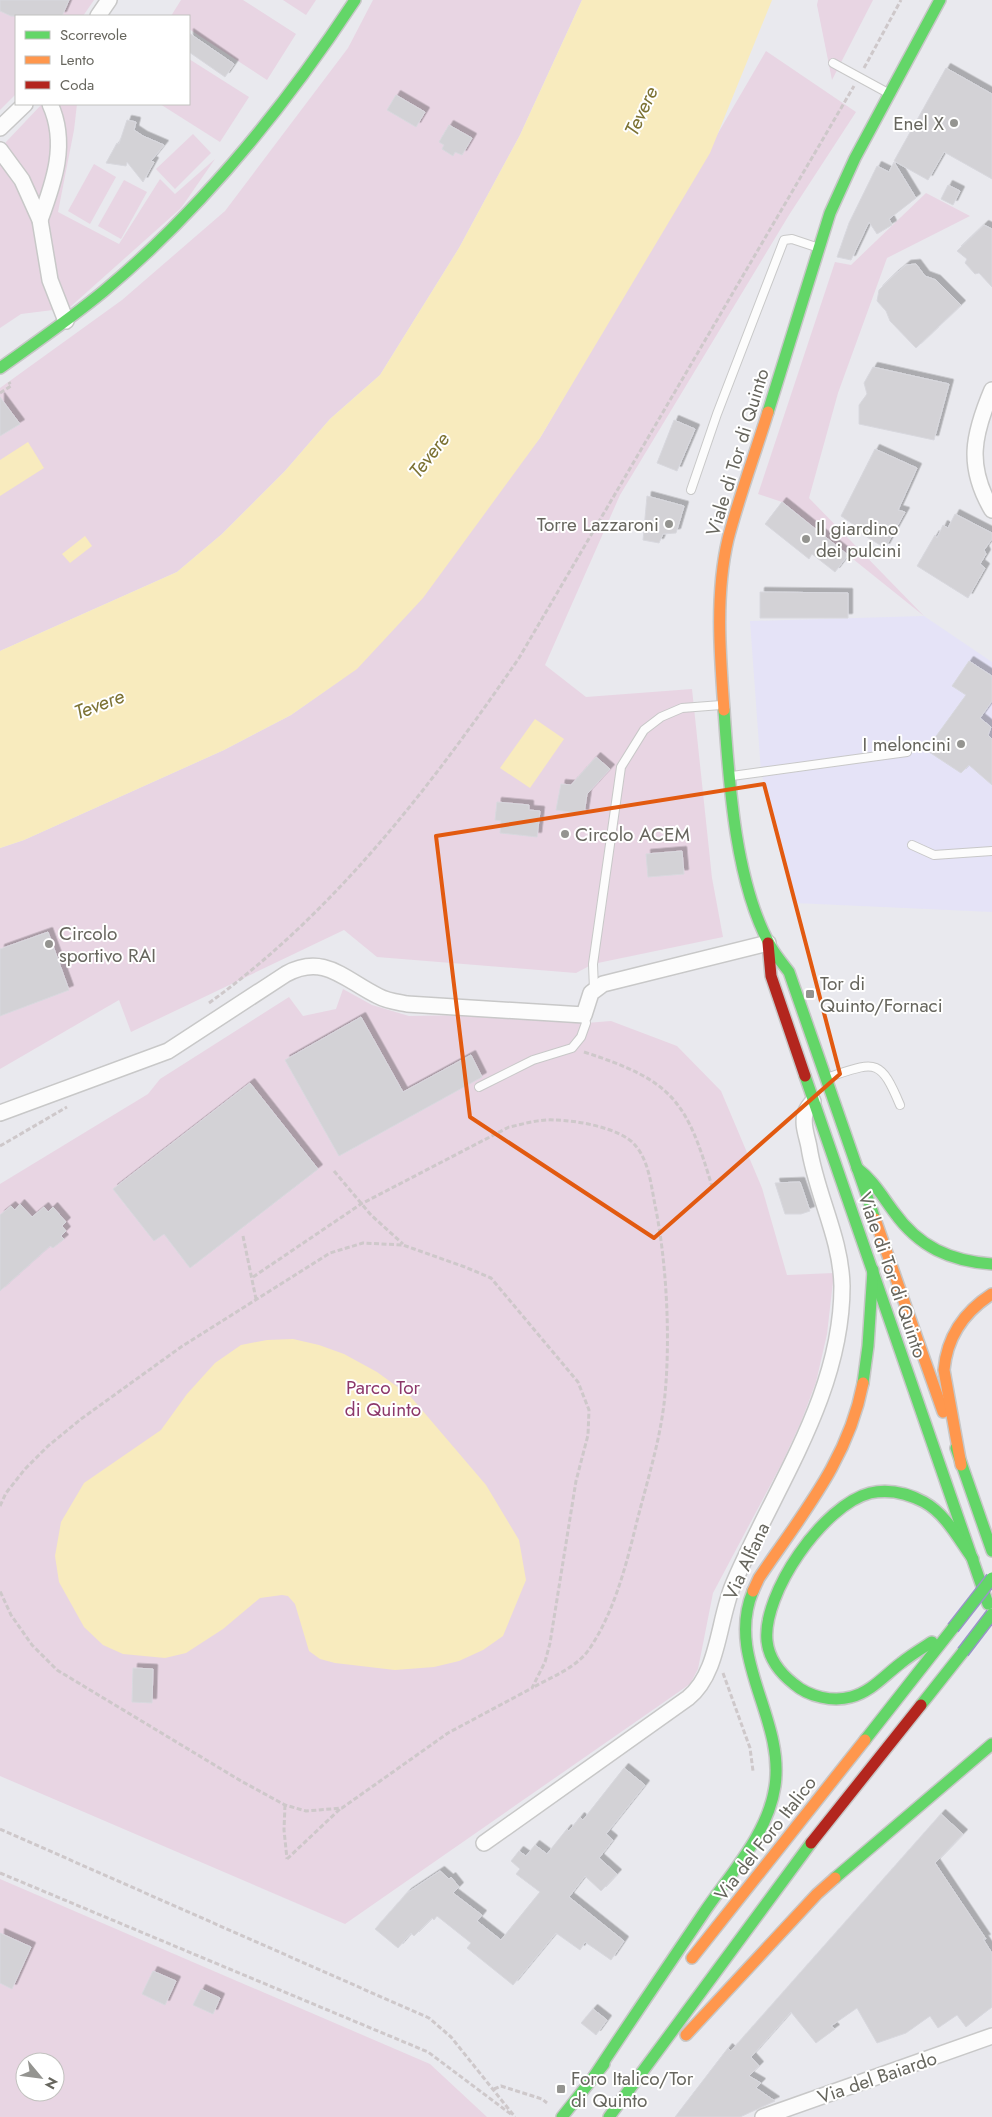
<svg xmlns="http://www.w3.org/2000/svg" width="992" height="2117" font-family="Jost,sans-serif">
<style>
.commercial{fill:#e5e3f7}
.green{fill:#e8d5e3;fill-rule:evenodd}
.water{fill:#f8ebbe}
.building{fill:#d3d2d6;stroke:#d8d8de;filter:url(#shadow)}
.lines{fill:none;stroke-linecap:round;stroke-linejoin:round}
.lane-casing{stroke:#c8c8c8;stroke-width:10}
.street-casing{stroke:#c8c8c8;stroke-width:18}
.fast-casing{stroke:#c7c7c7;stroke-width:14}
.slow-casing{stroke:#c7c7c7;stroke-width:14}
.jam-casing{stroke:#c7c7c7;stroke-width:14}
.path{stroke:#cec8ca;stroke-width:3;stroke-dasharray:5 2.5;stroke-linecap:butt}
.lane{stroke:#fcfcfc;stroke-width:8}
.street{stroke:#fcfcfc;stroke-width:15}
.fast{stroke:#63d668;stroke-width:11}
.slow{stroke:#ff974d;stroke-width:11}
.jam{stroke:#b3261e;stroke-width:11}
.fast-bridge-casing{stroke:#9795c6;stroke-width:14;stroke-linecap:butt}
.fast-bridge{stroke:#63d668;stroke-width:11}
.marked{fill:none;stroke:#e25a10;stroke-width:4;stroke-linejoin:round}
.poi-dot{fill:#949490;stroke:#fff;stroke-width:2}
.labels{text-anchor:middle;stroke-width:4;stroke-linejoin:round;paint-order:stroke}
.poi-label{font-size:19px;fill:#67665e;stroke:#fff;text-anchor:start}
.street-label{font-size:19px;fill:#67665e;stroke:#fff}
.park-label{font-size:19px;fill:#8c386a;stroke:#fff}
.water-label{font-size:20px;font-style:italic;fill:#7c7233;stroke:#fff}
</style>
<defs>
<filter id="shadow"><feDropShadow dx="4.5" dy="-4.5" stdDeviation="0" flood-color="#0004"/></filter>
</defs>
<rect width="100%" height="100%" fill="#e9e9ee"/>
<!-- commercial -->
<path class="commercial" d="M924,616l68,46v250l-197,-9 -34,-131 -11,-151z"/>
<!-- green -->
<g class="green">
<path d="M0,0h94l-11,16h-67v78l-16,16z"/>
<path d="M181,0h62l53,34 -29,46 -78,-51v-13h-18z"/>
<path d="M283,0h33l-10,15z"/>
<path d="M373,0h209l-62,135 -61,113 -79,127 -50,44 -45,52 -63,63 -45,38 -177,79v-263l122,-88 103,-89 123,-163z"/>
<path d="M818,0h55l-41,80 -15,-75z"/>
<path d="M766,51l90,61 -67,103 -169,280 -75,170 41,32 106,-8 20,189 11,59 -130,27 -17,9 -199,-16 -33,-27 -213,102 -12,-32 -119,69v-221l24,-8 200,-90 67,-35 51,-36 198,-241z"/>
<path d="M189,59l60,38 -29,45 -60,-38h29z"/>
<path d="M42,104h35l-3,26 -16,82 61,32 41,-65 15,15 40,-35 -34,49 -112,100 -48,6 -21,14v-176l6,-10z"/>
<path d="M193,134l18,19 -36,36 -19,-20z"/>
<path d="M94,164l22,13 -26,47 -22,-13z"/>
<path d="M124,180l23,12 -26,47 -23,-13z"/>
<path d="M926,193l44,23 -83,42 -49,135 -29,105 115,118 -142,-114 -24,-8 77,-232 16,3z"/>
<path d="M343,989l29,16 37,11 57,-1 120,8 25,-2 66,25 44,45 41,97 25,87 47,-2 -7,61 -11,48 -15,40 -19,41 -69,130 -15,76 -8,15 -345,240 -345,-148v-592l148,-90 12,-15 129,-82 14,19 33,-7z"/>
<path d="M0,1879l430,185 57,53h-487zM25,2062h30v30h-30z"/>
</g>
<!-- water -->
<g class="water">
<path d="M582,0h190l-62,153 -170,285 -117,160 -66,71 -66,46 -67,35 -200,90 -24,8v-197l177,-79 45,-38 63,-63 45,-52 50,-44 79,-127 61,-113z"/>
<path d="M28,442l16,26 -44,28v-36z"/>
<path d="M85,536l7,10 -22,17 -8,-9z"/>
<path d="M535,719l29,20 -34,49 -30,-20z"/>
<path d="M293,1339l26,6 25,9 33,18 33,24 76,89 33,55 7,40 -23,56 -20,14 -24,11 -25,6 -39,3 -60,-7 -15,-4 -11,-8 -14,-47 -7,-8 -6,-1 -22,3 -37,31 -37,24 -21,5 -42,-4 -20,-9 -19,-18 -25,-45 -4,-26 6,-34 23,-39 77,-53 26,-36 28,-31 26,-18 26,-5z"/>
</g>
<!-- building -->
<g class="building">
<path d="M0,0h69l-7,16h-51l-11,-5z"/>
<path d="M189,33l45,31 -9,13 -36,-25z"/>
<path d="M946,68l46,26v85l-48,-27 -16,28 -34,-19z"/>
<path d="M396,95l29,17 -9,15 -29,-17z"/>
<path d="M127,120l9,2 -2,8 9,6 21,9 -13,16 3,1 -11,20 -16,-20 -1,4 -20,-3 11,-20 2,1z"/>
<path d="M449,125l23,13 -10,17 -7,-3 -2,4 -11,-7 2,-4 -5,-3z"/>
<path d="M894,162l22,36 -27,21 3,6 -15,9 -8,-12 -18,38 -14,-3 12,-34 28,-57 12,6z"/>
<path d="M948,185l12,6 -7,14 -12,-6z"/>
<path d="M984,225l8,4v58l-13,-14 -4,1 -10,-11 2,-4 -10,-8z"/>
<path d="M916,264l9,12 11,4 25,25 -45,43 -26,-27 -4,-10 -9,-10 2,-11 12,-12 15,-13z"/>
<path d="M873,367l76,17 -15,56 -75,-16v-19l8,-11 -3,-11z"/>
<path d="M0,397l20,27 -20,12z"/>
<path d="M674,420l21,9 -18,42 -20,-8z"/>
<path d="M875,449l42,19 -19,42 7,2 -20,36 -23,-14 -2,-5 -19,-13z"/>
<path d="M647,496l37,10 -8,27 -13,1 -4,9 -16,-3z"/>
<path d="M782,502l66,53 -13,17 -23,-18 -3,5 -44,-35z"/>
<path d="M955,514l37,19v6l-8,11 2,4 -6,10 5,4 -17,30 -51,-32 18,-31 2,3 6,-13 5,3z"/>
<path d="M760,592l88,1v25h-88z"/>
<path d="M969,661l23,15v25l-12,17 11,9 -3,8 4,4v46l-23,-20 -8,8 -35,-23 40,-55 -14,-9z"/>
<path d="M596,757l14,12 -23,25 -3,20 -28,-4 5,-26 10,1z"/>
<path d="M497,802l32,3v5l11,1 -3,26 -37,-4 1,-12 -6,-1z"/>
<path d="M682,851l2,23 -36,3 -2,-23z"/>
<path d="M48,932l21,58 -69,26v-67z"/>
<path d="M361,1017l42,75 68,-37 11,22 -143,79 -54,-96z"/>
<path d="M250,1083l68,86 -128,99 -26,-34 -10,7 -41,-52z"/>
<path d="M800,1182l10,29 -9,3h-16l-10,-31z"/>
<path d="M20,1204l12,13 12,-10 4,5 5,-5 13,15 -4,4 4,5 -5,5 3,3 -11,9 -3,-2 -50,45v-76l11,-9 4,4z"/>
<path d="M133,1668l20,1 -1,34 -20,-1z"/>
<path d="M624,1768l21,17 -39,49 7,6 -14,18 18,16 -16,17 -16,-15 -16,21 55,44 -13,19 -26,-18 -5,8 -24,-17 -43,52 -46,-37 4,-5 -34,-27 -3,4 -2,-2 -18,18 -3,-3 -13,15 -23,-19 32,-36 33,-22 9,8 2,-2 8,10 -6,6 29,22 -5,6 24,19 39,-48 -24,-18 4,-5 -9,-8 8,-10 7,5 9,-11 12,9 20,-25 2,2 11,-14 3,3z"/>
<path d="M941,1814l22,20 -28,29 51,76h-3l9,14v54l-26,20 -9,-12 -19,13 -8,-12 -24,17 -29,10 -20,-35 -26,18 4,3 -19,14 -25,-31 -40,45 8,9 -10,10 12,7 -5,5 19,13 -35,16h-65l53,-69 3,3z"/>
<path d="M0,1933l31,14 -19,42 -12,-6z"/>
<path d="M153,1971l23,10 -11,24 -23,-11z"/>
<path d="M201,1989l19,9 -7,16 -20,-9z"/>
<path d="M593,2009l14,11 -11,15 -15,-12z"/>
</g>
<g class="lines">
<!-- lane casing -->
<g class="lane-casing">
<g id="lane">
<path d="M833,63l55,30"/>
<path d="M691,490l26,-76 67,-174 8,-1 24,8"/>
<path d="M732,776l175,-24"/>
<path d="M912,845l22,10 58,-4"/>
<path d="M594,989l-1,-25 28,-197 23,-37 17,-13 21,-9 39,-3"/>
<path d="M829,1077c46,-15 51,-20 71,28"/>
<path d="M479,1087l54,-27 39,-12 9,-11 5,-14 -2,-8"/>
</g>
</g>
<!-- street casing -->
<g class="street-casing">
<g id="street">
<path d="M98,16l11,-16"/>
<path d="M0,128l25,-24"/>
<path d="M0,150l22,30 18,40 10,60 16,41"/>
<path d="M40,220c14,-38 28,-77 10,-116"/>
<path d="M992,390c-19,45 -26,76 0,120"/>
<path d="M0,1113l168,-62 118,-77c38,-21 59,6 92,22 9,5 19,6 29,8l177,11 7,-22 12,-9 165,-41"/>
<path d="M484,1843l204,-145c31,-25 30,-77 45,-113 41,-98 109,-189 109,-299 -1,-49 -26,-92 -33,-139 -2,-11 -7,-22 -4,-33 1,-5 5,-9 8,-13"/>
<path d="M763,2117l229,-81"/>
</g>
</g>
<!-- fast casing -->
<g class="fast-casing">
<g id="fast">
<path d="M0,368c35,-25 70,-49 104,-77 99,-83 180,-183 251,-291"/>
<path d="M768,412l62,-199 25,-55 85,-158"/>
<path d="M724,710c5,73 11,173 47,237 5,9 12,17 18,25l86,247"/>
<path d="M805,1076l183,528"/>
<path d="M857,1168c16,12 25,28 37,44 25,35 56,49 98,52"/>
<path d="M863,1383l5,-37 5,-76"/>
<path d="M956,1448l36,103"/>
<path d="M932,1642c-11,7 -21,13 -31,21 -16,12 -30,29 -50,34 -18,5 -42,0 -57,-13 -14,-11 -25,-24 -27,-43 -5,-47 56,-136 103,-148 18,-4 37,0 54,9 22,12 35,38 49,57"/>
<path d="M921,1705l42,-53"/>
<path d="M865,1740l88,-112"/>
<path d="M835,1878l157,-134"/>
<path d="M593,2078c36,-55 73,-109 110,-164 26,-39 65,-79 72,-128 10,-68 -50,-128 -22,-195"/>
<path d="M562,2117l42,-53"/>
<path d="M609,2117l202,-274"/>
</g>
</g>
<!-- slow casing -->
<g class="slow-casing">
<g id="slow">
<path d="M724,710c-4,-55 -9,-116 4,-171 11,-42 27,-85 40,-127"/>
<path d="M875,1219l68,193"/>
<path d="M961,1465l-17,-95c3,-34 20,-58 48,-76"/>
<path d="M753,1591l6,-13c43,-64 89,-117 104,-195"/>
<path d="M692,1958l173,-218"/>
<path d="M686,2035l131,-141 18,-16"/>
</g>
</g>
<!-- jam casing -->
<g class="jam-casing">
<g id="jam">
<path d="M768,943l3,33 34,100"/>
<path d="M811,1843l110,-138"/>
</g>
</g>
<!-- path -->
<g class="path">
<path d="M864,68l37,-68"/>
<path d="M0,393l11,-7 -2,-4"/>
<path d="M209,1003c126,-91 223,-218 310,-345l335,-572"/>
<path d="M584,1052c90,29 103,49 129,138"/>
<path d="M0,1146l67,-39"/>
<path d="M334,1171l37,44 32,29"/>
<path d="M243,1236l13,63"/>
<path d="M253,1277l108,-73 148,-77c15,-3 30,-8 45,-7 21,0 67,8 81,25 14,16 16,40 20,60 12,58 16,139 9,199 -5,41 -18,81 -28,121 -10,41 -22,87 -46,123 -13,20 -39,29 -58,40"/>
<path d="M0,1506l6,-13 19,-24 23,-23 33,-27 100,-72 149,-94 33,-10 40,2 62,22 26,11 87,104 11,28 -1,25 -12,46 -26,162 -5,19 -13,26 -84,45 -106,75 -36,3 -21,-6 -44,-24 -184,-111 -25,-25 -21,-30 -11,-24"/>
<path d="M723,1673l27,75 3,23"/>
<path d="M285,1805l-1,25 3,29"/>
<path d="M0,1829l429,189 22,19 64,80"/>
<path d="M287,1859l54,-51"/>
<path d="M0,1873l428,179 84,63"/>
<path d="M494,2089l7,-3 41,13 5,4"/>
</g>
<!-- lane -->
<use href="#lane" class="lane"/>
<!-- street -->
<use href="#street" class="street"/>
<!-- fast -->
<use href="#fast" class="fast"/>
<!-- slow -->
<use href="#slow" class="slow"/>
<!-- jam -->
<use href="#jam" class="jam"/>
<!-- fast-bridge casing -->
<g class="fast-bridge-casing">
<g id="fast-bridge">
<path d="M953,1628l39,-50"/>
<path d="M963,1652l29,-38"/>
</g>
</g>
<!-- fast-bridge -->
<use href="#fast-bridge" class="fast-bridge"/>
</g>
<!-- marked area -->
<path class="marked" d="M764,784l76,290 -186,164 -184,-121 -34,-281z"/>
<!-- markers -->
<g class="poi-dot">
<circle cx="954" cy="123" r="5"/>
<circle cx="669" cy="524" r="5"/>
<circle cx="806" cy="539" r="5"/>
<circle cx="961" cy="744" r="5"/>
<circle cx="565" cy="834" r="5"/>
<circle cx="49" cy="944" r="5"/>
<rect x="805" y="989" width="10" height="10" rx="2.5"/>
<rect x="556" y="2084" width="10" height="10" rx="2.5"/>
</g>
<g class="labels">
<!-- poi labels -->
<g class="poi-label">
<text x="944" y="130" text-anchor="end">Enel X</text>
<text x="659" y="531" text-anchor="end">Torre Lazzaroni</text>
<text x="816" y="535">Il giardino<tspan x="816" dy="22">dei pulcini</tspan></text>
<text x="951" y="751" text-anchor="end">I meloncini</text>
<text x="575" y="841">Circolo ACEM</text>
<text x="59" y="940">Circolo<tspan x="59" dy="22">sportivo RAI</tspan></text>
<text x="820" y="990">Tor di<tspan x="820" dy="22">Quinto/Fornaci</tspan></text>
<text x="571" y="2085">Foro Italico/Tor<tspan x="571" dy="22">di Quinto</tspan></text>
</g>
<!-- street labels -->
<g class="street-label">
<text transform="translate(737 452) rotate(-73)" y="7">Viale di Tor di Quinto</text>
<text transform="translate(893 1275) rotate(71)" y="7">Viale di Tor di Quinto</text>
<text transform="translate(746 1561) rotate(-65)" y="7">Via Alfana</text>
<text transform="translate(765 1838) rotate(-52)" y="7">Via del Foro Italico</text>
<text transform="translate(877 2077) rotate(-19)" y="7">Via del Baiardo</text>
</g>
<!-- park labels -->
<g class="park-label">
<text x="383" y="1394">Parco Tor<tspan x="383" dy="22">di Quinto</tspan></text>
</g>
<!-- water labels -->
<g class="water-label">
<text transform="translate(641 111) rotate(-65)" y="7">Tevere</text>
<text transform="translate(429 455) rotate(-52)" y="7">Tevere</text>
<text transform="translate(99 704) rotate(-21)" y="7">Tevere</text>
</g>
</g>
<!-- legend -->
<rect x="15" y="15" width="175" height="90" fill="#ffffff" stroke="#c2c2bf"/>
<rect x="25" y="31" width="25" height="8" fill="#63d668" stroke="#c2c2bf"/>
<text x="60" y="40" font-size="15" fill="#67665e">Scorrevole</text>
<rect x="25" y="56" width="25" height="8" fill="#ff974d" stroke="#c2c2bf"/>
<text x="60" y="65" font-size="15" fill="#67665e">Lento</text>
<rect x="25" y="81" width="25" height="8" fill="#b3261e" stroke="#c2c2bf"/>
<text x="60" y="90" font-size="15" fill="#67665e">Coda</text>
<!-- north arrow -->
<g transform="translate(40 2077) rotate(119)"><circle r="24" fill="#ffffff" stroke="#c2c2bf"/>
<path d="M0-4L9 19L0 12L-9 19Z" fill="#949490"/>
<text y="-8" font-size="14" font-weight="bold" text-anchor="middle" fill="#67665e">N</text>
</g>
</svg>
